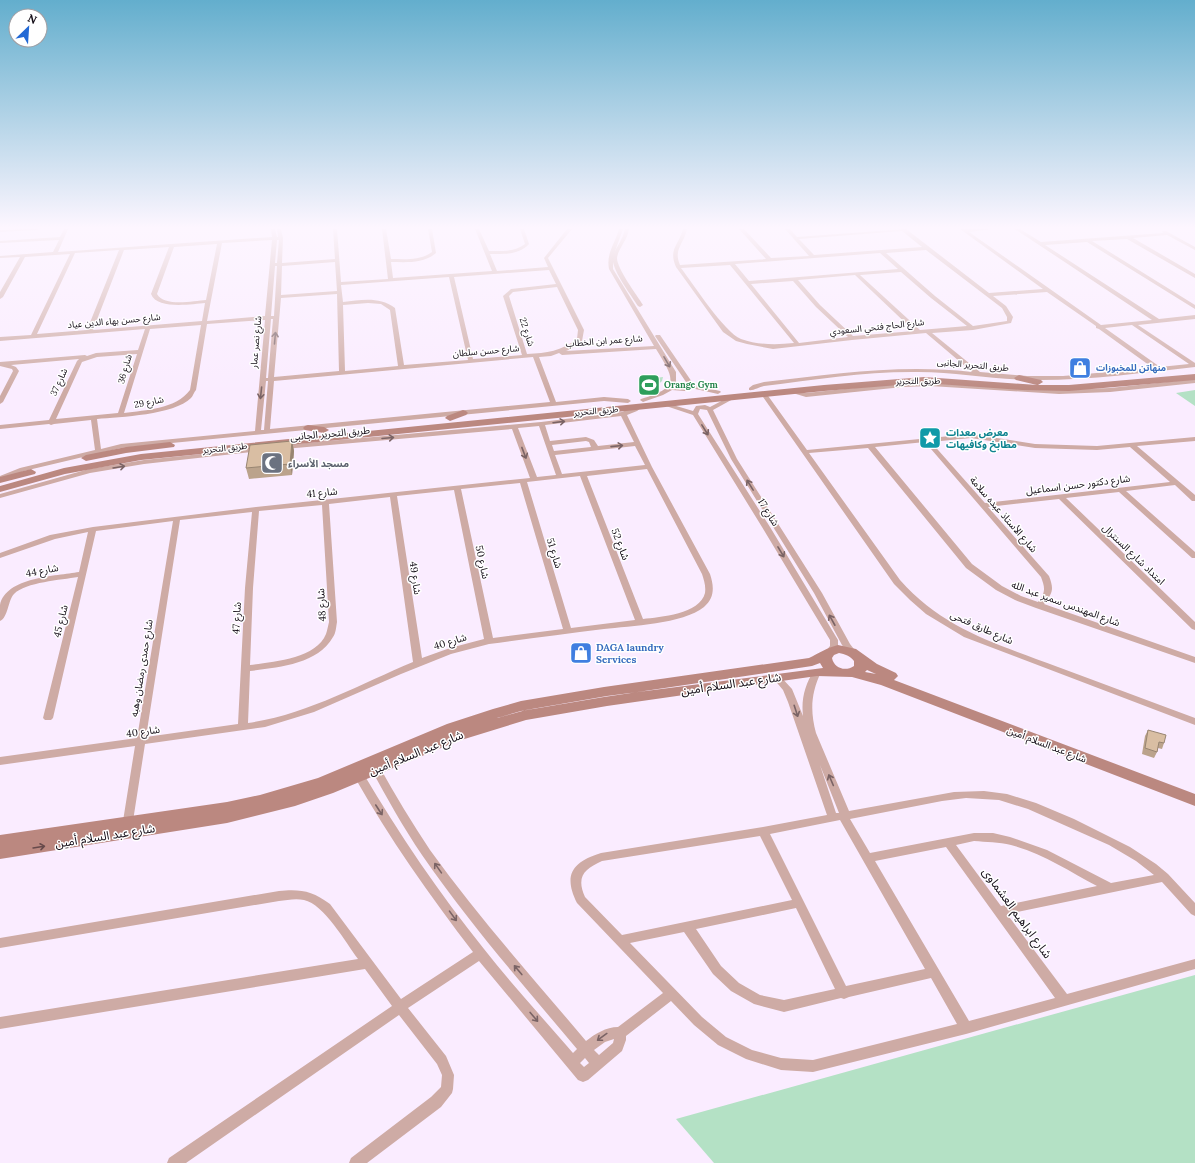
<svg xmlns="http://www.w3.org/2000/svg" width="1195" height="1163" font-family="Lora,'Noto Sans Arabic',serif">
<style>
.green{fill:#b4e1c5}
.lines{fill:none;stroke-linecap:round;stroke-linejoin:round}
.street{fill:#ceaba5;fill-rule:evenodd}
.secondary{fill:#bb8880;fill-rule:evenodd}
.wall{fill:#bba38c}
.shaded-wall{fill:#988572}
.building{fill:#d9bea3;stroke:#988572}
.oneway{stroke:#7a6365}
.oneway2{stroke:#674a4b}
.labels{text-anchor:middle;stroke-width:3;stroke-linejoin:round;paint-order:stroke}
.far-street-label{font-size:9px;fill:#130c16;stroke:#fff}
.far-shop-label{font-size:9px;font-weight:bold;fill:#366cbe;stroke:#fff;text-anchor:start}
.far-leisure-label{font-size:9px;font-weight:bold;fill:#27864d;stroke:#fff;text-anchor:start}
.culture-label{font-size:10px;font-weight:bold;fill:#0d838f;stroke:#fff;text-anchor:start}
.street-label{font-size:10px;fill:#130c16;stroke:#fff}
.worship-label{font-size:10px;font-weight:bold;fill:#5b616d;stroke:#fff;text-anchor:start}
.shop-label{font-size:10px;font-weight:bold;fill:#366cbe;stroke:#fff;text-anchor:start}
.near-street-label{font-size:12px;fill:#130c16;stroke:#fff}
</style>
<rect width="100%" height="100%" fill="#faecff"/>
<!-- green -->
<g class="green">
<path d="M663,377l-1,4 -9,8 -10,2 -5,-11z"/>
<path d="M1195,390v16l-19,-13z"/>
<path d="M1195,975v188h-481l-38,-44z"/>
</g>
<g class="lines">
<!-- street -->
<g class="street">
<path d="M38,229l-2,1 -36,2v-2z"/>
<path d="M64,229h4l-10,23 214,-15 -1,-8h4l2,8h1l-1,-8h4l2,9 -1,25 53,-4 -2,-30h4l4,53 47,-3 -6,-50h4l5,30c13,0 29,2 41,-7l-4,-23h4l4,24c-13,11 -30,9 -45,9l2,16 99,-7 -17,-42h4l10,22c12,0 26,1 36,-7l-5,-15h4l5,15c-10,11 -25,10 -39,10l7,17 51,-4 -4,-9 23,-29h5l-24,29 36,72 -2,11 -11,8 -5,2 88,-5 -45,-77c-3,-16 6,-25 10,-40h4l-10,28v12l63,103v9l-2,5 10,1 2,-2v-3l-31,-46 1,-1h4l34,50 26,6 1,1 -3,2 -27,-6 -6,3 -13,-1 -9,5 -20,7 -3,-2 1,-1c39,-12 34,-19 15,-50l-94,6 -3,-2 -8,3 -12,1 17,45 48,-5 24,2 3,2 -3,2 -24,-2 -483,47 -97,23 -24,10v-5l20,-8 75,-18 -4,-30 -37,4 -3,1 -2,-1 -49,5v-4l49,-5 28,-59 2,-2 -68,6 5,2 3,4 -16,31 -3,2v-8l13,-25 -1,-2 -12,-3v-4l85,-7 2,1 9,-3 42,-3 7,-21 -145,12v-4l31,-2 39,-81 -45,3 -22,40 -3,2v-7l20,-35 -20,1v-2l53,-4 6,-12 -59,3v-2l60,-4zM272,240l-7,76 -58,5 15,-78zM277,240h2l-2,23h-2zM217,244l-11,56c-13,1 -42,7 -49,-6l17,-47zM169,247l-18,47c6,16 41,10 54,9l-3,18 -109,9 31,-80zM119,250l-32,80 -50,4 38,-81zM335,262l2,29 -56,4 1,-29zM275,266h2l-3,50h-3zM549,270l7,14 -45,5 -8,7 19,59 -49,4 -19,-82zM449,277l19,83 -64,5 -9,-57c-16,-12 -34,-8 -52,-6l-2,-17zM557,287l21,43 -1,9c-16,12 -30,14 -50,15l-18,-58 4,-4zM337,294l2,77 -65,6 7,-79zM368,303l13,1 9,6 8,56 -53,5 -2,-66zM271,319h2l-5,59h-2zM265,320l-10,111 -134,13 -20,5 -4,-30c23,-2 77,-4 94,-21 2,-2 3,-6 5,-8l11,-66zM201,325l-11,65c-14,19 -44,20 -66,23l26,-84zM137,354l-19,59 -62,6 26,-57 15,-5zM533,357l17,45 -280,27 4,-48zM266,381h2l-4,49h-3z"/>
<path d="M625,229h4c-1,10 -11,20 -12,29 0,11 20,37 26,47l-3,2 -2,-1c-6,-10 -29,-39 -25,-51 4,-9 10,-16 12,-26z"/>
<path d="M683,229h4c-3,15 -14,20 -7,36l86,-6 -27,-30h5l27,29 38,-2 -24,-27h5l7,8 109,-8 83,64 54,-4 -83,-60h31l-22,3 132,93 51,-5 -137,-91h5l21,13 122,-9 -1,-2h4l29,16v3l-28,-15 -34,3 62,36v4l-68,-39 -35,2 103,64v4l-108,-67 -42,3 114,74 36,-4v4l-57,6 57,38v4c-55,6 -110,14 -166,13 -39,-1 -78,-9 -117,-8 -50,0 -99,8 -148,14 -5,1 -11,5 -15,4v-2l4,-3 11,-3c71,-8 136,-18 208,-10l-46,-39 -74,7 -79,9 -26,-5 -11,-3 -13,-9 -47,-65c-8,-18 3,-22 7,-38zM902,231l20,16 -108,8 -15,-16zM926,250l76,58 5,9v4l-34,5 -38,-30 -49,-43zM880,253l18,16 -149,12 -14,-17zM730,265l64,78c-18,2 -36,2 -53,-4 -17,-7 -47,-54 -60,-71zM901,272l30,26 36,28 -47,4 -60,-55zM855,275l59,56 -61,5 -33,-31 -22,-25zM793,281l23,26 32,30 -49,6 -48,-59zM1047,292l49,34v2l3,1 54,39 -90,8h-36l-47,-4 -48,-39 41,-3 38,-7 2,-6 -7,-11 -13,-10zM1132,325l57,39 -29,3 -55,-39z"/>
<path d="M1195,379v4l-85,9 -51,2 -129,-8 -27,1 -97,10 -20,-6 3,-2 17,4 97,-10 27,-1 129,8 51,-2z"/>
<path d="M764,392l2,1 41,57 164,-16 64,10 62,2 98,-9v4l-58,5 58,49v6h-3l-17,-16 -49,6 69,61v6h-3l-73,-66 -53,6 129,124v8l-3,-1 -133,-130 -71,8 61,69c5,13 4,17 -5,28l151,53v6l-159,-55 -21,-8 -19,-10 -30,-22 -98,-120 -59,5 91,127c44,50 98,64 158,87 46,17 91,34 137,51v7l-231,-88 -38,-23 -16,-14 -16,-16 -133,-190zM971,438l64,10 62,2 33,-3 40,35 -185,21 -54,-61zM925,442l116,135c4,11 5,15 -3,25l-17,-6 -19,-10 -30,-22 -97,-117z"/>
<path d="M731,396l3,2 -1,1 -20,11 24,49 85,134 28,51 7,9 -1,2h-6l-8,-10 -28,-52 -83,-134 -24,-49 -7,-1 -2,5 72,113 68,113v7l-6,7 -3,1 -4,-3 5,-6v-6l-68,-113 -69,-112 -33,-11 3,-2 30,9 3,-5 9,-1 5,2z"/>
<path d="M639,405l2,1v2l-4,3 -10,4 25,52 58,107c4,12 5,24 -6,33 -21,17 -74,19 -100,22 -39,5 -77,10 -115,15l-38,10 -50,20 -87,38 -49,15 -120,17 -12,77 -1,3 -4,1 -4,-1 -1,-3 12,-75 -135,19v-8l137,-19 36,-217 -77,10 -43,187 -2,2h-6l-2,-2 35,-141c-17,3 -52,5 -64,17 -6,6 -6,24 -14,27 0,-5 0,-11 0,-16 6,-28 56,-29 79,-33l9,-40 -33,7 -55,19v-5l50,-18 43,-8 163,-20 274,-29 -18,-49 -228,20 -3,-2 3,-2 257,-23 81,-10zM621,416l13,26 -36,4 -4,-6 -8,-3 -36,4 -5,-16zM539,426l17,49 -19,2 -19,-49zM586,441l3,1 2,5 -37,4 -2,-6zM635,446l10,19 -83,9 -7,-19zM647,469l55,105c2,6 4,12 3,19 -5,21 -45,24 -62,26l-56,-143zM580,476l55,144 -64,8 -44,-146zM520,483l43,146 -70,9 -32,-149zM454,490l30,149 -34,9 -28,10 -25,-162zM390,497l23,165c-53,22 -107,53 -165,61l2,-52c28,-4 67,-6 83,-34 3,-4 3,-10 4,-15l-8,-118zM322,505l7,117c-1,4 -2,9 -3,12 -10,25 -54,28 -76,31l3,-77 6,-77zM252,512l-7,76 -7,136 -92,13 34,-217z"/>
<path d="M258,448l3,2 -1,1 -116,13 -54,9 -90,25v-4l89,-25 55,-9z"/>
<path d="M817,669l3,1 1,2c-10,21 -11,39 -5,61l33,78 105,-19 30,-1 23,3 29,9 38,16 56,28 26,17 12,10 27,29v13l-4,-2 -29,-32 -155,32 60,80 128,-35v10l-229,65 -153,38 -32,-2 -35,-11 -28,-14 -24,-20 -23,-24 -45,35v4l-4,11 -34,29 -5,2 -5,-2 -99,-119 -71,47 38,48 8,19 -1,14 -1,4 -11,14 -74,56h-18l2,-5 80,-61 10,-10 1,-12 -5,-11 -38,-49 -213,148h-19l2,-5 223,-152 -27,-37 -365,60v-12l358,-58c-12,-16 -34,-55 -54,-59 -8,-2 -17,0 -25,1l-279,47v-10l279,-47c22,-2 33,0 51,13l71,95 72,-47c-43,-56 -84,-114 -119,-176l1,-3 4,-1 4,1c36,61 76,120 121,176 28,36 59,69 89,104l4,-4c-53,-63 -108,-126 -155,-194 -19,-28 -35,-57 -51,-86l2,-3 3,-1 3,1c16,29 33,57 51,84 48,67 103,128 156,191 9,-7 20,-14 32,-14l45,-34 -86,-90c-14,-28 -5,-41 24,-50l162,-26 64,-12 -39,-113 -5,-12 -10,-12 1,-2h6l12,13 11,27c-2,-17 2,-31 11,-46zM820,765l19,48h-3zM966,798l33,2 29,9 81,36 27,16 18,14 -43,8 -64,-33 -37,-13 -17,-4h-19l-104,20 -20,-34 92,-18zM840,820l85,149 -79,17 -76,-152zM760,836l32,64 -170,35 -37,-38c-9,-20 -1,-28 17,-36zM974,841c12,1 25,1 37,4 31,8 58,26 86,41l-96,20 -45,-61zM946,847l109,151 -86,23 -94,-160zM796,908l39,81 -51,11 -24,-5 -21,-12 -18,-17 -25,-37zM684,932l29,42 18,17 23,13 30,8 57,-14 3,1 5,-2 82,-19 26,46 -144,36 -32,-2 -29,-8 -26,-13 -24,-20 -72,-74zM614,1039l-1,4 -14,12 -5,-5 11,-8zM585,1058l4,5 -5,4 -4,-4z"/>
</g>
<!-- secondary -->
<g class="secondary">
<path d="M1195,374v6l-126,11 -47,-1 -98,-7 -100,8 -683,69 -76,14 -65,18v-6l64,-18 77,-14 683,-69 100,-8 113,8 -21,-5 -2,-2 5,-3 22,5 2,2 -5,3h31z"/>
<path d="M463,410l3,1 2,2 -2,2 -16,6 -5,-3 2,-2z"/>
<path d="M308,425l16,2 5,3 -5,3 -19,-3 -2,-2 2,-2z"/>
<path d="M170,442l5,3 -1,2 -48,6 -40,8 -5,-3 5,-3 40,-8z"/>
<path d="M31,469l5,3 -1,2 -35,9v-6z"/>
<path d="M838,645l18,4 21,15 19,9 2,3 -4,4 301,114v12l-314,-121 -29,-8 -35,-1 -210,30 -81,14 -68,21 -125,52 -38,13 -68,17 -227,36v-24l227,-33 33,-7 58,-17 129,-54 46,-15 28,-8 83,-14 205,-29c10,-5 18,-10 29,-13zM839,653c6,1 11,3 15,8v5c-9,6 -20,2 -22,-8l2,-3zM820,663l3,5 -216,28 -81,14 -29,8 24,-7 83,-14 208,-31zM867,670l9,4 -11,-2z"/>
</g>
</g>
<!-- wall -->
<g class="wall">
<path d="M292,441l2,10 -2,24 -43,4 -3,-11z"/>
<path d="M1148,730l16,13 -2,6 -4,-1 -1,4 -3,6 -12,-4 3,-18z"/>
</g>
<!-- shaded-wall -->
<path class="shaded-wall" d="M292,441l2,10 -2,24 -2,-11z"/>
<!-- building -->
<g class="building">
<path d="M292,441l-2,23 -44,4 4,-23z"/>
<path d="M1148,730l18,5 -2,8 -5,-1 -2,10 -12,-4z"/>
</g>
<!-- one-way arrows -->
<defs><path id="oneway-shaft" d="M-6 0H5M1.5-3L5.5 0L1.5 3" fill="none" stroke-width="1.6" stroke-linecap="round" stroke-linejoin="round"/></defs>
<g class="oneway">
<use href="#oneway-shaft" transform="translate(275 338) rotate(-85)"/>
<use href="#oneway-shaft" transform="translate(667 362) rotate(60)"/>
<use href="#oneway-shaft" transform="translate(261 393) rotate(96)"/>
<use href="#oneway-shaft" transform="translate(559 422) rotate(-7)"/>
<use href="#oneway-shaft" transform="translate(705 430) rotate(58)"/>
<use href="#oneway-shaft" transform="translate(388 438) rotate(-5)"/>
<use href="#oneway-shaft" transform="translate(617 446) rotate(-6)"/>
<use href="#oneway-shaft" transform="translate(524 453) rotate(69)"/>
<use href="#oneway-shaft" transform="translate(119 467) rotate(-9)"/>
<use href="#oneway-shaft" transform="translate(750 485) rotate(-122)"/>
<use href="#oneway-shaft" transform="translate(781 552) rotate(59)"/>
<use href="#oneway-shaft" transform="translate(832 620) rotate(-119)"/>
<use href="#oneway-shaft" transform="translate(796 711) rotate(72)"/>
<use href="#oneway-shaft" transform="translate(831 780) rotate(-113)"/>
<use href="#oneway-shaft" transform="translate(379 810) rotate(57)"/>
<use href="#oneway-shaft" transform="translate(438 868) rotate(-125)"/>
<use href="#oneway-shaft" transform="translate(453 916) rotate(54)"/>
<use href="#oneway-shaft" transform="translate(518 970) rotate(-130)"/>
<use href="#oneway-shaft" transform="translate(534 1017) rotate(50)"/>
<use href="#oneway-shaft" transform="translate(602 1037) rotate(144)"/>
</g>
<use class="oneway2" href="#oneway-shaft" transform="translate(39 847) rotate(-9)"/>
<!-- sky -->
<linearGradient id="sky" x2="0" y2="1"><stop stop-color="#63aecd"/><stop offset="0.58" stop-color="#fdf6ff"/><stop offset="1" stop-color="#fdf6ff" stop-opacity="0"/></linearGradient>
<rect width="1195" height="392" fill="url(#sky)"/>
<!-- icons -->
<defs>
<g id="shop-square" transform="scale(1.15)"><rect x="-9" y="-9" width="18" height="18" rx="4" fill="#3f7fe0" stroke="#fff"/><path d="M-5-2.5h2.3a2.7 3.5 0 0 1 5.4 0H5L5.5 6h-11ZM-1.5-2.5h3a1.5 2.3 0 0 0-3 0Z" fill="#fff"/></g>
<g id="stadium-square" transform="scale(1.15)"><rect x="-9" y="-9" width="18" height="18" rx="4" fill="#2e9e5b" stroke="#fff"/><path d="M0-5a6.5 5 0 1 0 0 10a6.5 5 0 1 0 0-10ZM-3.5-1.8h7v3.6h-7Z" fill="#fff"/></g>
<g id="sight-square" transform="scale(1.15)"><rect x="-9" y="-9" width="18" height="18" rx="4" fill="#0f9aa8" stroke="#fff"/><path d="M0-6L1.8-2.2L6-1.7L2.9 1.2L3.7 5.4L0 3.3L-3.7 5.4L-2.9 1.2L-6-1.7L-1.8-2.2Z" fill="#fff"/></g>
<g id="mosque-square" transform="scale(1.15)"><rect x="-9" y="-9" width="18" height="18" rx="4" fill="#6b7280" stroke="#fff"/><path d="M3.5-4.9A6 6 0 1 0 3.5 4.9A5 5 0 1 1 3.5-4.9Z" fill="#fff"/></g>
</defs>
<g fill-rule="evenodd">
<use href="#shop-square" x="1080" y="368"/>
<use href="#stadium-square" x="649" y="385"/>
<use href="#sight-square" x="930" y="438"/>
<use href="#mosque-square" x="272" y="463"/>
<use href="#shop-square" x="581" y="653"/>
</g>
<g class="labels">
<!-- far-street labels -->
<g class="far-street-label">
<text transform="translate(114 321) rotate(-5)" y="3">شارع حسن بهاء الدين عياد</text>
<text transform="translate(877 327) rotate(-6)" y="3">شارع الحاج فتحي السعودي</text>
<text transform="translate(527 332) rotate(72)" y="3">شارع 22</text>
<text transform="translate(604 341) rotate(-4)" y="3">شارع عمر ابن الخطاب</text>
<text transform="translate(256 342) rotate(-85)" y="3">شارع نصر عمار</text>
<text transform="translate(486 351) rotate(-5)" y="3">شارع حسن سلطان</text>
<text transform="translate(973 365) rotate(5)" y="3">طريق التحرير الجانبى</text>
<text transform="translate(125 369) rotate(-74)" y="3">شارع 36</text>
<text transform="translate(918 381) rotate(-1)" y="3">طريق التحرير</text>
<text transform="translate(59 382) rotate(-66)" y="3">شارع 37</text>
<text transform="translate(149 402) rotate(-11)" y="3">شارع 29</text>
<text transform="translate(596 411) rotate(-5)" y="3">طريق التحرير</text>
<text transform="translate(225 448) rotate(-6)" y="3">طريق التحرير</text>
</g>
<!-- far-shop labels -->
<g class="far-shop-label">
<text x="1096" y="371">منهاتن للمخبوزات</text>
</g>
<!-- far-leisure labels -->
<g class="far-leisure-label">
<text x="664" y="388">Orange Gym</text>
</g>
<!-- culture labels -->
<g class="culture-label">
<text x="946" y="436">معرض معدات<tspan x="946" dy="12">مطابخ وكافيهات</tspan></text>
</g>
<!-- street labels -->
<g class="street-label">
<text transform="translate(330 433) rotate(-5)" y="4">طريق التحرير الجانبى</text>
<text transform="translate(1078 484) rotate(-7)" y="4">شارع دكتور حسن اسماعيل</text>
<text transform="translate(322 492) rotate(-6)" y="4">شارع 41</text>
<text transform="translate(769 512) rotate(58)" y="4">شارع 17</text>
<text transform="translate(1004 514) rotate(49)" y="4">شارع الأستاذ عبده سلامة</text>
<text transform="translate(621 544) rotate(69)" y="4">شارع 52</text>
<text transform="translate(555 553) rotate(73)" y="4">شارع 51</text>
<text transform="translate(1134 554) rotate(44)" y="4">امتداد شارع السنترال</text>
<text transform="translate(483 562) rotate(78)" y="4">شارع 50</text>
<text transform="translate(42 570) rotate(-11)" y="4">شارع 44</text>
<text transform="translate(416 578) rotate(82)" y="4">شارع 49</text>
<text transform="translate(1066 603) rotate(20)" y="4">شارع المهندس سمير عبد الله</text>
<text transform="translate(321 605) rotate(-93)" y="4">شارع 48</text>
<text transform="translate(236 618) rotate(-87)" y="4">شارع 47</text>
<text transform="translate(60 621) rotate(-76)" y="4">شارع 45</text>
<text transform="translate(982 627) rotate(24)" y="4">شارع طارق فتحى</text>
<text transform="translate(450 641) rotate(-17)" y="4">شارع 40</text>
<text transform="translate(141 668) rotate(-81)" y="4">شارع حمدى رمضان وهبه</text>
<text transform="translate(143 731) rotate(-8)" y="4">شارع 40</text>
<text transform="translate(1047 744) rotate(21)" y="4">شارع عبد السلام أمين</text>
</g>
<!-- worship labels -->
<g class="worship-label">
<text x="288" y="467">مسجد الأسراء</text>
</g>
<!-- shop labels -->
<g class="shop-label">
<text x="596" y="651">DAGA laundry<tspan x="596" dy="12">Services</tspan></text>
</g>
<!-- near-street labels -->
<g class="near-street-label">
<text transform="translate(731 684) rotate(-8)" y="4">شارع عبد السلام أمين</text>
<text transform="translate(416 753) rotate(-22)" y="4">شارع عبد السلام أمين</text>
<text transform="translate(105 836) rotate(-9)" y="4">شارع عبد السلام أمين</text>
<text transform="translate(1017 913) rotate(54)" y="4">شارع ابراهيم العشماوى</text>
</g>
</g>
<!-- north arrow -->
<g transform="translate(28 28) rotate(25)"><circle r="19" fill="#ffffff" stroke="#a19ea2"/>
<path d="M0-3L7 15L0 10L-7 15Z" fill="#2369d5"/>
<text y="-6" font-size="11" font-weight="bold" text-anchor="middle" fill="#130c16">N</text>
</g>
</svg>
